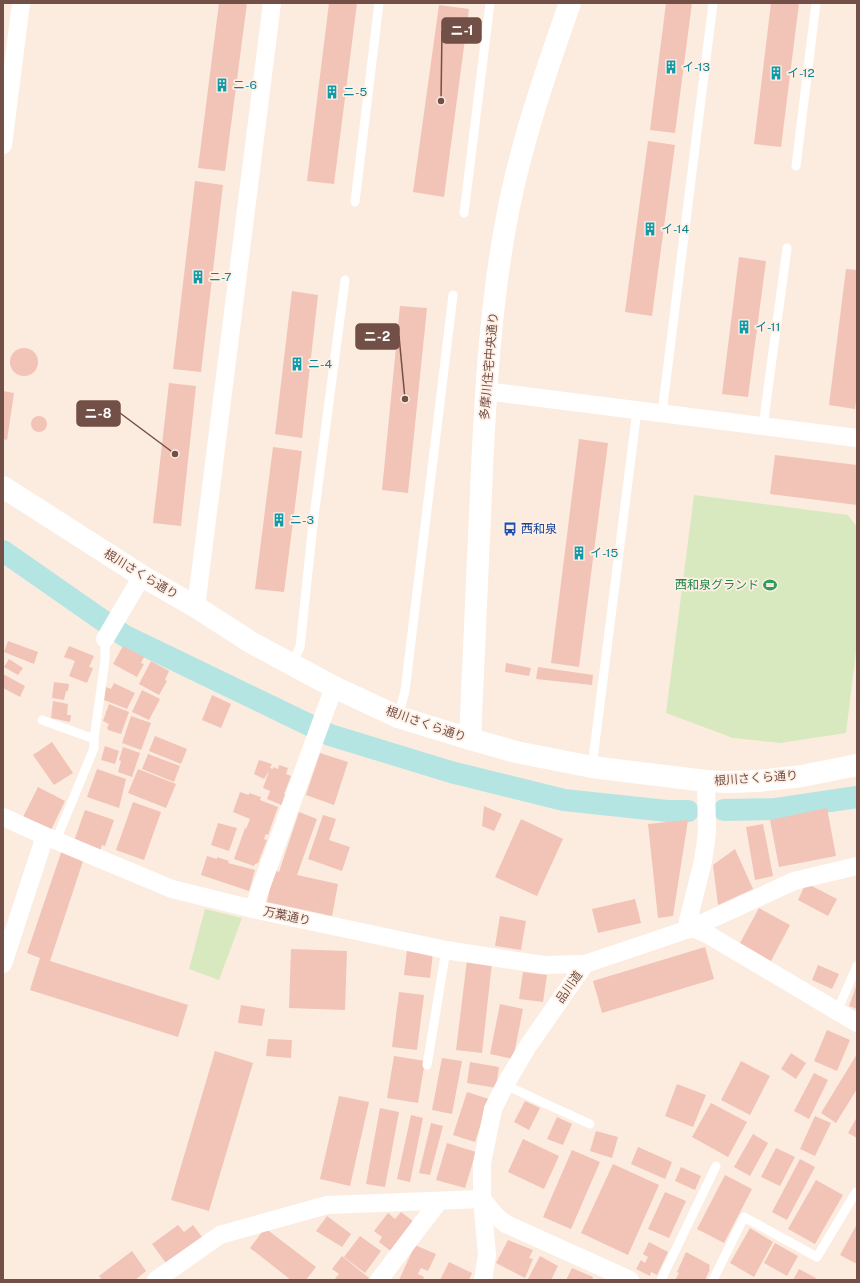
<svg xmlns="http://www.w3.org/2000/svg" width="860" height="1283" font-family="'Public Sans','Noto Sans JP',sans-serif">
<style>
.green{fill:#d8e9bf}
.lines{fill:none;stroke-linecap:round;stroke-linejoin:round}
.canal{stroke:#b4e5e3;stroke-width:22}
.building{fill:#f2c3b7}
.lane{stroke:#fff;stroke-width:9}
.street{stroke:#fff;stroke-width:18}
.secondary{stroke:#fff;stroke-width:22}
.labels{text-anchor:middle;stroke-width:3.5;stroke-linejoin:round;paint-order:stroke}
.culture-label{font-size:12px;fill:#0d838f;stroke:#fff0e6;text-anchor:start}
.street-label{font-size:12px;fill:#724f47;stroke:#fff0e6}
.transit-label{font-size:12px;fill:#164399;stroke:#fff0e6;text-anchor:start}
.leisure-label{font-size:12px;fill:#27864d;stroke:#fff0e6;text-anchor:end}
.leader{fill:none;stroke:#724f47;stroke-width:1.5}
.callout-dot{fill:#724f47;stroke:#fff0e6;stroke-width:1.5}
.callout{fill:#724f47;stroke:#724f47;stroke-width:1.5}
.callout-label{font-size:13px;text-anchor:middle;font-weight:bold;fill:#fff}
</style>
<rect width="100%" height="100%" fill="#fcecdf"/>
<!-- green -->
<g class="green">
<path d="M694,495l154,20 9,12v116l-11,90 -66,10 -47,-5 -67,-25z"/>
<path d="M205,909l37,9 -23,62 -30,-11z"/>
</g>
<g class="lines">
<!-- canal -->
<g class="canal">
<path d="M3,551l122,85 205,99 121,37 113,28 103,11h21"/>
<path d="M724,810l52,-1 81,-12"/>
</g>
</g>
<!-- building -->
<g class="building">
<path d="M219,3h28l-22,168 -27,-3z"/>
<path d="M329,3h28l-23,181 -27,-3z"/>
<path d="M666,3h26l-17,130 -25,-3z"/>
<path d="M771,3h28l-18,144 -27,-3z"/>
<path d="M439,5l30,4 -25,188 -31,-5z"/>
<path d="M648,141l27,4 -23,171 -27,-4z"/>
<path d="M195,181l28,4 -22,187 -28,-3z"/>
<path d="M739,257l27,4 -18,136 -26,-3z"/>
<path d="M846,269l11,1v125l-2,14 -26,-4z"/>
<path d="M292,291l26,4 -16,143 -27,-4z"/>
<path d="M400,306l27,2 -19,185 -26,-3z"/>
<circle cx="24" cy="362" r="14"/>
<path d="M169,383l27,3 -15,140 -28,-3z"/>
<path d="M3,391l11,2 -7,47 -4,-1z"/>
<circle cx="39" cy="424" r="8"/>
<path d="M579,439l29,4 -29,224 -28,-4z"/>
<path d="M273,447l29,4 -18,141 -29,-3z"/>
<path d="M775,455l82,10v40l-87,-11z"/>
<path d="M8,641l30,11 -4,12 -30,-12z"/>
<path d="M69,646l25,10 -5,11 4,1 -6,15 -18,-7 6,-15 -11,-4z"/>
<path d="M123,646l21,11 -3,6 3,1 -7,13 -24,-13z"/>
<path d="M9,659l14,9 -5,7 -14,-8z"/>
<path d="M151,661l18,10 -4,9 2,1 -8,14 -20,-11z"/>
<path d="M506,663l25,5 -2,8 -24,-4z"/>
<path d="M538,667l55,8 -1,10 -56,-6z"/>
<path d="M3,674l22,12 -5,11 -17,-9z"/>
<path d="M54,682l15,2 -1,7h-2l-2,9 -12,-2z"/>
<path d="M114,683l21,10 -8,16 -23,-9 2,-13 5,2z"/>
<path d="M142,690l18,9 -11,21 -17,-8z"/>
<path d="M212,695l19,9 -10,24 -19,-8z"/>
<path d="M53,701l15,3 -1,11h4l-1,7 -19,-4z"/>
<path d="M109,704l20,8 -8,22 -13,-4 -1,-2 2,-4 -6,-3z"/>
<path d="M131,716l20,7 -10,27 -19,-7z"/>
<path d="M155,736l32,13 -6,15 -32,-13z"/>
<path d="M52,742l21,31 -19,12 -21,-30z"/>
<path d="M105,746l14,5 -4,13 -14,-4z"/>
<path d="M123,747l17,6 -8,24 -14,-5 3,-11 -2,-1z"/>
<path d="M320,753l28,9 -14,43 -28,-10z"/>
<path d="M148,754l32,12 -6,16 -32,-13z"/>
<path d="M259,760l13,4 -2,4 3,1v-2l5,2 1,-4 9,3 -2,6 5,2 -7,18 4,2 -4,10 -17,-7 3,-8 -7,-3 6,-17 -5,8 -10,-5z"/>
<path d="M97,769l29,10 -7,29 -32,-11z"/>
<path d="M138,769l38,15 -10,24 -38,-15z"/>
<path d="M38,787l27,14 -14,29 -28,-13z"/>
<path d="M240,792l9,3v-2l12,4 -1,3 18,7 -10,28 -2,-1 -1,2 -1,3 3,1 -9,23 -3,1 -1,2 -20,-7 11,-31 1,1 4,-10 -17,-7z"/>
<path d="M133,802l28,10 -17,48 -28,-10z"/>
<path d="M484,806l18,8 -8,17 -12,-5z"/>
<path d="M827,808l9,48 -57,11 -9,-47z"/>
<path d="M85,810l29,10 -9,26 -3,-1 -2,6 -26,-10z"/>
<path d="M299,812l18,7 -20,56 41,9 -6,32 -65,-14 7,-32 5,2z"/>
<path d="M323,815l13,4 -7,21 21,7 -8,24 -34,-12z"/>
<path d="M521,819l42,20 -26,57 -42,-19z"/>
<path d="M688,820l-15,96 -15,2 -10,-94z"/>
<path d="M218,823l19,5 -8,23 -18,-6z"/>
<path d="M763,824l10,52 -18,4 -9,-53z"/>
<path d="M735,849l18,40 -35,16 -5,-40z"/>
<path d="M62,850l22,8 -34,103 138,44 -10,32 -148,-47 10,-32 -13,-5z"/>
<path d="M207,856l10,3v-2l12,4 -1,2 27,7 -6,21 -48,-16z"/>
<path d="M806,883l31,16 -9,17 -30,-16z"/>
<path d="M635,899l6,24 -43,10 -6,-24z"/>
<path d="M759,908l31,17 -19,36 -31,-18z"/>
<path d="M500,916l26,5 -5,29 -26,-4z"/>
<path d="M705,947l9,32 -112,34 -9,-32z"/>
<path d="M291,949l56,2 -2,59 -56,-2z"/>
<path d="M407,950l26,3 -3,25 -26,-3z"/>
<path d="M467,960l25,3 -10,90 -26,-3z"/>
<path d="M818,965l21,9 -7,15 -20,-9z"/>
<path d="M523,972l24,3 -4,27 -24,-3z"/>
<path d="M857,984v25l-8,-3z"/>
<path d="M399,992l25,3 -7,55 -25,-3z"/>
<path d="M500,1004l23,5 -10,50 -23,-5z"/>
<path d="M241,1005l24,4 -3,17 -24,-3z"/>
<path d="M827,1030l23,10 -13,31 -23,-10z"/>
<path d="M268,1039l24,1 -1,18 -25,-2z"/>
<path d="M215,1051l38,12 -44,148 -38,-11z"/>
<path d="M791,1053l15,10 -10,16 -15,-10z"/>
<path d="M857,1054v35l-21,34 -15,-10z"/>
<path d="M394,1056l31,5 -7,42 -31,-5z"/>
<path d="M442,1058l20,3 -10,53 -20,-4z"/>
<path d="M741,1061l29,15 -20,39 -29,-15z"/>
<path d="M470,1062l29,5 -3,21 -29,-5z"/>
<path d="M814,1073l14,7 -19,39 -15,-8z"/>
<path d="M677,1084l29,11 -13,32 -28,-11z"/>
<path d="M467,1092l22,7 -14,43 -22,-7z"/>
<path d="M339,1096l30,6 -19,84 -30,-7z"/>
<path d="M525,1101l15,7 -11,22 -15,-8z"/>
<path d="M711,1103l36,19 -19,35 -36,-20z"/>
<path d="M380,1108l19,4 -14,75 -19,-3z"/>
<path d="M411,1115l12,3 -13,64 -13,-3z"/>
<path d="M815,1116l16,7 -16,33 -15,-7z"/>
<path d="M557,1117l15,7 -9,21 -16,-6z"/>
<path d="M857,1117v21l-9,-5z"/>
<path d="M431,1123l12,3 -13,49 -11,-2z"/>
<path d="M596,1131l22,6 -6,21 -22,-7z"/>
<path d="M753,1134l15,9 -18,33 -16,-9z"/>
<path d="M523,1139l36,17 -15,33 -36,-17z"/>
<path d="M447,1143l29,9 -11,36 -29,-8z"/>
<path d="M638,1147l34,15 -7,17 -34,-15z"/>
<path d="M776,1148l19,9 -15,29 -19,-9z"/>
<path d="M572,1150l28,12 -29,67 -28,-12z"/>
<path d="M800,1159l15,8 -28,53 -15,-8z"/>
<path d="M613,1164l46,21 -31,70 -47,-22z"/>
<path d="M681,1167l20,9 -6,14 -20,-9z"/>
<path d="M725,1175l27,14 -28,54 -27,-14z"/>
<path d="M816,1180l27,15 -28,49 -27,-15z"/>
<path d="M665,1192l21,9 -17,37 -21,-9z"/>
<path d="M401,1212l13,10 -22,30 -13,-10 3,-5 -8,-6 14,-18 7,6z"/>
<path d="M327,1216l24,18 -9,13 -26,-16z"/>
<path d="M857,1224v40l-17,-9z"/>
<path d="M178,1225l6,7 9,-7 9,12 -36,26 -14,-19z"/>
<path d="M265,1228l51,39 -10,13h-15l-41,-32z"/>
<path d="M750,1228l23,14 -19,35 -24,-14z"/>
<path d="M360,1236l21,15 -16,22 -21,-16z"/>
<path d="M508,1240l25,10 -4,8 4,1 -8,19 -29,-15z"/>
<path d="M649,1242l19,10 -11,23 -6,-3 -1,4 -14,-7 5,-9 4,3 3,-6 -5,-3z"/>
<path d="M775,1243l23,13 -11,20 -23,-13z"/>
<path d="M415,1245l21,9 -8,17 -7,-3 -3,6 6,3 -1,3h-24z"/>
<path d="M132,1251l14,20 -11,9h-33l-3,-4z"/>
<path d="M686,1252l24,13 -1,3 1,1 -5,11h-30l4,-7 -2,-1z"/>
<path d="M342,1256l27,22 -2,2h-33l5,-6 -7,-5z"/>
<path d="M540,1256l18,10 -7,14h-20l-3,-1z"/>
<path d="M449,1262l23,11 -3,7h-29z"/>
<path d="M572,1268l21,9 -1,3h-26z"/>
<path d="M799,1269l17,9 -1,2h-22z"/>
</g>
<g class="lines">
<!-- lane -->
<g class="lane">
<path d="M796,166l20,-163"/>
<path d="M355,202l24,-199"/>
<path d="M464,213l26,-210"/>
<path d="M662,413l51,-410"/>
<path d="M763,426l24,-178"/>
<path d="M292,664l8,-17 13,-123 32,-244"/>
<path d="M398,717l7,-26 48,-396"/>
<path d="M42,720l52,19"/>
<path d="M592,767l45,-357"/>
<path d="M56,840l34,-82 4,-10v-9l11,-79v-21"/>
<path d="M837,1011l20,-45"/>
<path d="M427,1065l19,-115"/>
<path d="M505,1085l85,39"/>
<path d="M661,1280l55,-114"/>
<path d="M713,1280l31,-63 73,40 39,-65 1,1"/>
</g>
<!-- street -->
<g class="street">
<path d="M3,145l18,-142"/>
<path d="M485,391l372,47"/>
<path d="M196,607l76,-604"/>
<path d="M105,639l37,-63"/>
<path d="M706,781l1,52 -4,28 -15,60 4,7 15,6 150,89"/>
<path d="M3,817l42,19 127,53 81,20 193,41 98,15 41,-1"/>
<path d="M253,909l81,-222"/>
<path d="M3,964l42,-128"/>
<path d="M156,1280l64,-45 107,-30 155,-6 14,17 10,8 124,56"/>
<path d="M379,1280l60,-79"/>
<path d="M483,1280l4,-25 -5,-56v-36l11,-54 12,-24 23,-39 57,-82 107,-36 102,-47 63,-15"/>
</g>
<!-- secondary -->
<g class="secondary">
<path d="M3,487l139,89 54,31 56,36 82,44 64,30 72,22 46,13 76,15 114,14 23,1 29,-1 44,-5 55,-11"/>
<path d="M470,739c4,-82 7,-165 11,-247 4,-94 9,-188 27,-280 14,-72 38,-141 62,-209"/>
</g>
</g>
<!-- icons -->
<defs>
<g id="building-bare" transform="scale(1.08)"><path d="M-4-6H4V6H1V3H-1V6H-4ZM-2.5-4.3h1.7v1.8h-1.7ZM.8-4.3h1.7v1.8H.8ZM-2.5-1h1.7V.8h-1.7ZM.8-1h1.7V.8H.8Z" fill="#0f9aa8" stroke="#fff0e6" stroke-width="2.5" paint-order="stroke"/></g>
<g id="bus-bare" transform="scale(1.08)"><path d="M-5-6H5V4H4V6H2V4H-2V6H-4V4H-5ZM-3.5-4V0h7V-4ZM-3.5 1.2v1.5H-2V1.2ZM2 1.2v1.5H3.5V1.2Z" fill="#1a4fb4" stroke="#fff0e6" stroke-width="2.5" paint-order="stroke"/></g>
<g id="stadium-bare" transform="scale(1.08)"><path d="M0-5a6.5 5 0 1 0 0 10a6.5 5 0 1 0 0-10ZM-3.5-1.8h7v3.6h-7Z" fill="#2e9e5b" stroke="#fff0e6" stroke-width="2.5" paint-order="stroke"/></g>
</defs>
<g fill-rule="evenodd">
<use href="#building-bare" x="671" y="67"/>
<use href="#building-bare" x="776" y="73"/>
<use href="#building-bare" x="222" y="85"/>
<use href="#building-bare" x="332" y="92"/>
<use href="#building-bare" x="650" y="229"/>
<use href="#building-bare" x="198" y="277"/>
<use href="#building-bare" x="744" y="327"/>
<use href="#building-bare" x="297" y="364"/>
<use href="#building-bare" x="279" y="520"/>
<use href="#bus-bare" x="510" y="529"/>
<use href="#building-bare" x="579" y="553"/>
<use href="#stadium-bare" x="770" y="585"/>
</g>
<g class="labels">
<!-- culture labels -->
<g class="culture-label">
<text x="682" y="71">イ-13</text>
<text x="787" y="77">イ-12</text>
<text x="233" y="89">ニ-6</text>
<text x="343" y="96">ニ-5</text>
<text x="661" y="233">イ-14</text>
<text x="209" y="281">ニ-7</text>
<text x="755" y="331">イ-11</text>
<text x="308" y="368">ニ-4</text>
<text x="290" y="524">ニ-3</text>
<text x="590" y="557">イ-15</text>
</g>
<!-- street labels -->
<g class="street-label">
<text transform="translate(489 366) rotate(-85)" y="4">多摩川住宅中央通り</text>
<text transform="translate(141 574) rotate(31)" y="4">根川さくら通り</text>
<text transform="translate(426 724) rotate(19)" y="4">根川さくら通り</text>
<text transform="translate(756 778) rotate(-4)" y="4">根川さくら通り</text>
<text transform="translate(287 916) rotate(12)" y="4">万葉通り</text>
<text transform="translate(569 987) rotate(-55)" y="4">品川道</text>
</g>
<!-- transit labels -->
<g class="transit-label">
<text x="521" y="533">西和泉</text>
</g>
<!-- leisure labels -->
<g class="leisure-label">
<text x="759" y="589">西和泉グランド</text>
</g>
</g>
<!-- callouts -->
<path class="leader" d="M441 101L442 31M405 399L399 336M175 454L120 413"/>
<g class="callout-dot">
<circle cx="441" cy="101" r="4"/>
<circle cx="405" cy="399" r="4"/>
<circle cx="175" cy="454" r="4"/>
</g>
<g class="callout">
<rect x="442" y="18" width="39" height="25" rx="4"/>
<rect x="356" y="324" width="43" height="25" rx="4"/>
<rect x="77" y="401" width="43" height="25" rx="4"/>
</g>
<g class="callout-label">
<text x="462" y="35">ニ-1</text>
<text x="377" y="341">ニ-2</text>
<text x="98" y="418">ニ-8</text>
</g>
<!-- border -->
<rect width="860" height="1283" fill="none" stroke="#724f47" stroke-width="8"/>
</svg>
